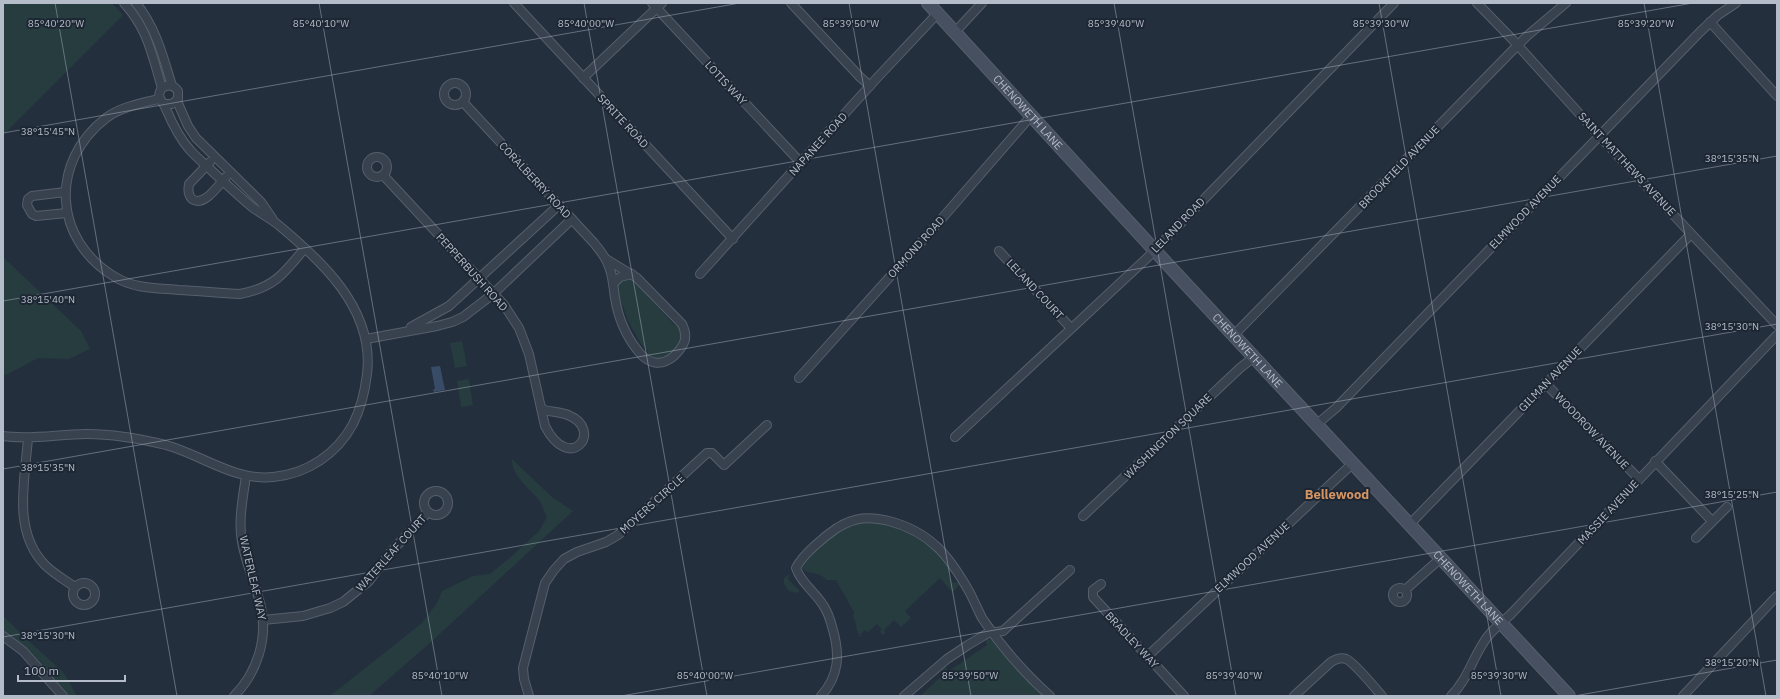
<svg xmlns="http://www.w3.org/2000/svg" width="1780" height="699" font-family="'IBM Plex Sans',sans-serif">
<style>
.green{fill:#263c3f}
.water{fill:#394c67}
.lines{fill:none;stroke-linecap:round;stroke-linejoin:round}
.street-casing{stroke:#565f6c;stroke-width:10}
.secondary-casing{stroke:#565f6c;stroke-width:14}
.street{stroke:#38414e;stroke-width:8}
.secondary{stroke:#465061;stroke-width:12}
.ticks{fill:none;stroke:#b4bcc9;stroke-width:1;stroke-opacity:0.45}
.labels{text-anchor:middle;stroke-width:4;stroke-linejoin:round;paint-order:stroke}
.street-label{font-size:11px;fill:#b4bcc9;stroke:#1d2633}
.quarter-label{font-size:13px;font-weight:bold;fill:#d59563;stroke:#1d2633}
.ticks-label{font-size:10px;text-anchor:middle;fill:#b4bcc9;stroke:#1d2633;stroke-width:4;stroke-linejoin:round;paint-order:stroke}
</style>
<rect width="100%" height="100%" fill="#242f3e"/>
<!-- green -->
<g class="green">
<path d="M3,3h109l11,12 -120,120z"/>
<path d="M3,257l78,74 9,18 -21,10 -31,-1 -32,17 -3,-2z"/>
<path d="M628,279l13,8 3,5 30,33 5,2 4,8 -2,11 -19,15 -11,-3 -3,-3v-4l-7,-7 -13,-23 -5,-15 -3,-5 -2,-13 2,-5z"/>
<path d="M462,341l5,25 -12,2 -5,-25z"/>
<path d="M469,379l4,26 -12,2 -4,-26z"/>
<path d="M512,459l40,38 21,14 -142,131 -62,54h-39l92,-73 15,-20 5,-12 31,-15 17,-2 22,-18 27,-25 8,-14c-3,-5 -5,-12 -8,-17 -10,-12 -28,-25 -27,-41z"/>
<path d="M869,521c10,2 21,2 31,6 19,6 42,25 51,44l-3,3 5,9 5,-1 1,3 -5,6h-3l-11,-13 -35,33 6,7 -10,9 -7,-7 -10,10 1,3 -2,2 -3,-3 2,-3 -5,-5 -9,8 -3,-2 -5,4 2,2 -1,1c-7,-7 -3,-13 -8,-20l1,-5 -18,-32h-9c-10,-11 -21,-3 -26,-14 5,-10 33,-34 44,-40 7,-3 17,-4 24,-5z"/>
<path d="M790,574l-2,5 11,11 2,-2 -3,5 -9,-2 -5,-7v-6z"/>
<path d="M3,616l29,28 31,28 14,24h-8l-35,-40 -31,-26z"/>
<path d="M987,638l7,3 40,46 10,9h-124l24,-22 -3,-4 4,-3 4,4 38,-26 -2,-6z"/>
</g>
<!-- water -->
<path class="water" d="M440,366l5,24 -11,2 -1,-3h2l-4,-22z"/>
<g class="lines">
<!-- street casing -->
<g class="street-casing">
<g id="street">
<path d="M124,3c24,26 28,52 38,85"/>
<path d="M136,3c20,25 27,53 36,83"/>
<path d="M514,3l219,236"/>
<path d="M652,3l149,160"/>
<path d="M791,3l69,74 10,9"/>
<path d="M1477,3l36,37 90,100 174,185"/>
<path d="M1710,22l67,74"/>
<path d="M955,32l27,-29"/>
<path d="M583,78l79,-75"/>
<circle cx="455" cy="94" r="11"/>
<path d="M159,99c-17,4 -39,8 -53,19 -57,44 -53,122 9,159 20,12 42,11 64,13 20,1 41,3 61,4 33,-6 44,-20 64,-45"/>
<path d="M177,101l11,25 8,12 65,64 11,16"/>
<path d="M463,102l131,141c4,5 9,11 12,17 7,12 7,25 9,38 3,19 11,38 23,53 10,13 23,16 36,5 10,-10 15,-18 8,-32l-45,-46 -31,-19"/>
<circle cx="377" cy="167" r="10"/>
<path d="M210,162l-21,22c-1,5 -1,11 3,15 12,9 27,-15 34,-22"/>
<path d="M383,175l121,130 15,23 10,26 16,72c25,49 60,4 23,-11 -7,-3 -16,-3 -24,-5l-3,-3"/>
<path d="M65,192l-33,4 -4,3 -1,6 5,9 4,2 31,-3"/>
<path d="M999,251l72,77"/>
<path d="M700,274l176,-195 61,-65"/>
<path d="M613,284l7,-7 12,-3"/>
<path d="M411,327l38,-21 110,-101"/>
<path d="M1234,335l276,-282 17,-17 39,-33"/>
<path d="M366,339l71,-13 15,-4 11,-5 30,-23 79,-75"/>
<path d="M799,378l132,-147 100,-115"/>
<path d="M1545,383l94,96"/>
<path d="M1317,424l19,-16 364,-376 18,-17 18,-12"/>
<path d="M3,436c28,4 56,-2 84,-2 26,0 54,5 79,11 36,10 68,36 107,32 34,-3 64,-23 80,-53 8,-16 12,-33 14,-50 8,-65 -46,-114 -91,-151 -8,-6 -16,-10 -24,-16 -13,-11 -26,-23 -39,-35 -7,-7 -16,-14 -23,-22 -11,-12 -18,-27 -24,-41 -3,-9 -11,-11 -4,-21 6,-4 12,-3 16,3v8l-6,5h-7"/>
<path d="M955,437l193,-180 246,-254"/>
<path d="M28,438c-3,42 -16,93 17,127 9,9 20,15 30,22"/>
<path d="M1655,461l57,60"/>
<circle cx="436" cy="503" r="12"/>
<path d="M1083,516l157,-148 14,-11"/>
<path d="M1410,524l281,-290"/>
<path d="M1696,538l31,-31"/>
<circle cx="84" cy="594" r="11"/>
<path d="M1101,584l-8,6v7l91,99"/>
<circle cx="1400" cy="595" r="7"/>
<path d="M1405,590l36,-32"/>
<path d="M263,620l40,-4 27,-8 13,-6 26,-21 21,-28 38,-41"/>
<path d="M3,636l20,15 40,45"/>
<path d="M1152,652l201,-189"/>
<path d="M234,696c23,-23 34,-57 27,-89 -5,-22 -15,-43 -19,-65 -4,-21 1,-45 4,-66"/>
<path d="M529,696l-5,-17 -1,-11 22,-85 9,-13 10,-11 13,-7 29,-10 12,-7 89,-82h5l12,12 43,-40"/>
<path d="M821,696c18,-20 19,-41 12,-66 -2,-8 -5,-18 -10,-25 -8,-13 -22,-22 -27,-37 6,-13 29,-32 41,-40 18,-11 32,-12 52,-7 42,11 61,36 81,72 4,8 8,17 12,25 19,28 42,55 68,78"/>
<path d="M904,696l43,-37 21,-14 20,-12 15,-2 67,-61"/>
<path d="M1294,696l37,-34c5,-3 10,-5 15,-3 9,4 29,29 36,37"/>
<path d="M1451,696c15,-15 20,-33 31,-51 6,-12 18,-21 28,-30l267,-280"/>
<path d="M1683,696l94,-100"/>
</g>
</g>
<!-- secondary casing -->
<g class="secondary-casing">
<g id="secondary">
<path id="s1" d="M928,3l230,251 411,442"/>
</g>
</g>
<!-- street -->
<use href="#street" class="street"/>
<!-- secondary -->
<use href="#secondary" class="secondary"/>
</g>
<!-- ticks -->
<path class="ticks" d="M55,3l122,693M319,3l123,693M584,3l123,693M849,3l122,693M1114,3l122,693M1379,3l122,693M1644,3l122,693M3,133l737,-130M3,301l1690,-298M3,469l1774,-313M3,637l1774,-313M621,696l1156,-204M1574,696l203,-36"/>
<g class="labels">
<!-- street labels -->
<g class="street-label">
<text transform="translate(726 83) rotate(47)" y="4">LOTIS WAY</text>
<text dy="4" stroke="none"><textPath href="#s1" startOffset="148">CHENOWETH LANE</textPath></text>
<text transform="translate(623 121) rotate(47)" y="4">SPRITE ROAD</text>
<text transform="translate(818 144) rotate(-48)" y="4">NAPANEE ROAD</text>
<text transform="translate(1627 164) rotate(47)" y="4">SAINT MATTHEWS AVENUE</text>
<text transform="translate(1399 167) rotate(-46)" y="4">BROOKFIELD AVENUE</text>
<text transform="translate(535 180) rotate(47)" y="4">CORALBERRY ROAD</text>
<text transform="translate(1525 212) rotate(-46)" y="4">ELMWOOD AVENUE</text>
<text transform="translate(1178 225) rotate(-46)" y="4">LELAND ROAD</text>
<text transform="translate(916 247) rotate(-48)" y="4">ORMOND ROAD</text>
<text transform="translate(472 272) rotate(48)" y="4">PEPPERBUSH ROAD</text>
<text transform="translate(1035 289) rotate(47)" y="4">LELAND COURT</text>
<text dy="4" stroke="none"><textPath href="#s1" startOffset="472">CHENOWETH LANE</textPath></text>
<text transform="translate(1550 379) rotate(-46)" y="4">GILMAN AVENUE</text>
<text transform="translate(1592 431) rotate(46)" y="4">WOODROW AVENUE</text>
<text transform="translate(1168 436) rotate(-44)" y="4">WASHINGTON SQUARE</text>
<text transform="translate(652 504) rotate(-42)" y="4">MOYERS CIRCLE</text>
<text transform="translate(1608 512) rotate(-47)" y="4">MASSIE AVENUE</text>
<text transform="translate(391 553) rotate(-48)" y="4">WATERLEAF COURT</text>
<text transform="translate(1252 557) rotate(-43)" y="4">ELMWOOD AVENUE</text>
<text transform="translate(253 578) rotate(77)" y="4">WATERLEAF WAY</text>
<text dy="4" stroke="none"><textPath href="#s1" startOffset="796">CHENOWETH LANE</textPath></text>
<text transform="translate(1132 640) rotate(47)" y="4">BRADLEY WAY</text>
</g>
<!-- quarter labels -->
<g class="quarter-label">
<text x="1337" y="499">Bellewood</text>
</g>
</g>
<g class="ticks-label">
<text x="56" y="27">85°40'20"W</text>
<text x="321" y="27">85°40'10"W</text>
<text x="586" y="27">85°40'00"W</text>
<text x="851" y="27">85°39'50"W</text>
<text x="1116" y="27">85°39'40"W</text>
<text x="1381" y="27">85°39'30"W</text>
<text x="1646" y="27">85°39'20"W</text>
<text x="48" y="135">38°15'45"N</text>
<text x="1732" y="162">38°15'35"N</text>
<text x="48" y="303">38°15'40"N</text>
<text x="1732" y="330">38°15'30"N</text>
<text x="48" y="471">38°15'35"N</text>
<text x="1732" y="498">38°15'25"N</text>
<text x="48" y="639">38°15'30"N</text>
<text x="1732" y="666">38°15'20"N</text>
<text x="440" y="679">85°40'10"W</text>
<text x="705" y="679">85°40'00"W</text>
<text x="970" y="679">85°39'50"W</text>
<text x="1234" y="679">85°39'40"W</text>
<text x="1499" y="679">85°39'30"W</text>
</g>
<!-- border -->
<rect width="1780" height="699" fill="none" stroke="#b4bcc9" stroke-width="8"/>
<!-- scale -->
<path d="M18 675v6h107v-6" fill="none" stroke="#b4bcc9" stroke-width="2"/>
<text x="24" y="675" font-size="12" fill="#b4bcc9" stroke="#1d2633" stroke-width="3" paint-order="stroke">100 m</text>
</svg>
